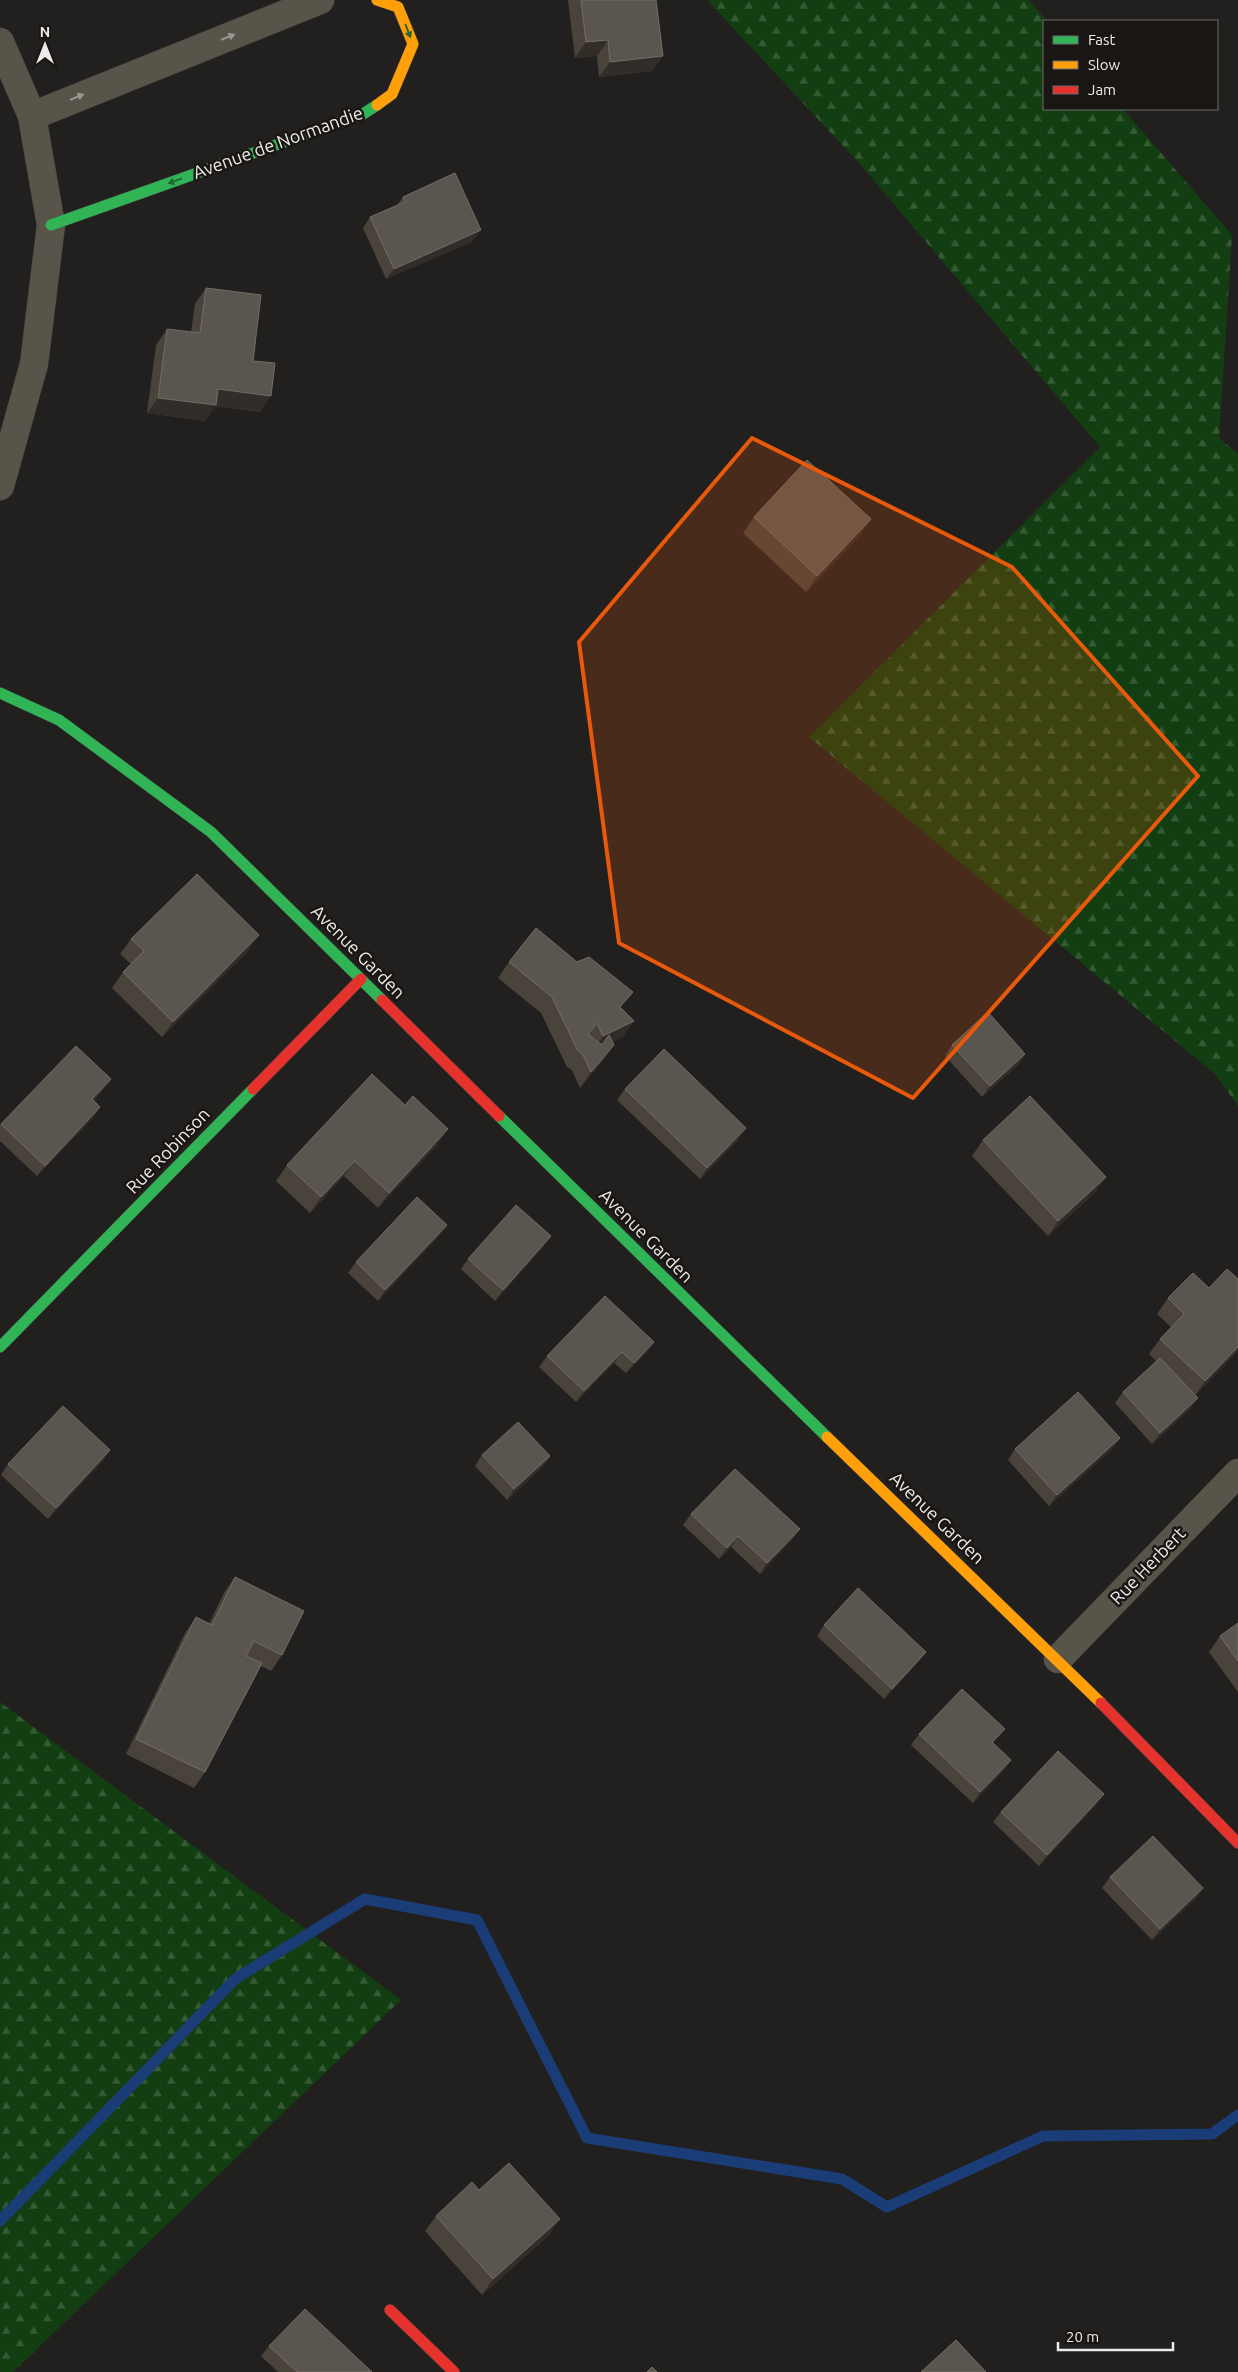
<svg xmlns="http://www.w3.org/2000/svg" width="1238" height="2372" font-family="Ubuntu,sans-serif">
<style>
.forest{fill:url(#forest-firs)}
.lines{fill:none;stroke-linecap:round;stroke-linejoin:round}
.stream{stroke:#1b3d77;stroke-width:11}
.street-casing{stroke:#3d3d3b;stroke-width:29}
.fast-casing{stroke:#3d3d3b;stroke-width:12}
.slow-casing{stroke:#3d3d3b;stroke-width:12}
.jam-casing{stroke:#3d3d3b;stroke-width:12}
.street{stroke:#58544a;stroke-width:28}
.fast{stroke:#30b455;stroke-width:11}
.slow{stroke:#ff9f0a;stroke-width:11}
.jam{stroke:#e5322d;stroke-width:11}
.wall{fill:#49433c}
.shaded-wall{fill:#322d28}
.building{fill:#5b554f;stroke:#726d67}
.oneway{fill:#246534}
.oneway2{fill:#9c9892}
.marked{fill:#e8590c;fill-opacity:0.2;stroke:#e8590c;stroke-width:4;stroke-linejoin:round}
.labels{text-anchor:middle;stroke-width:5;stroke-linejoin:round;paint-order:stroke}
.street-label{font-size:18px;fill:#eeecea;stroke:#191614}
</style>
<defs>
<pattern id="forest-firs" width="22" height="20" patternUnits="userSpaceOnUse" patternTransform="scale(1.25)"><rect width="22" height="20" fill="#123e11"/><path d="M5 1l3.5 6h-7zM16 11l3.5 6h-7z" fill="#355a34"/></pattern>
</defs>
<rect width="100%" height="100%" fill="#21201e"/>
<!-- forest -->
<g class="forest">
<path d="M707,0h322l18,21h-3v88h79l109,126 -13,203 19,16v652l-23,-32 -406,-337 291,-290 -241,-284z"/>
<path d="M0,1702l401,298 -388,372h-13z"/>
</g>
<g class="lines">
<!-- stream -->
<path class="stream" d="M0,2221l235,-242 130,-80 112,21 110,218 255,41 45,28 156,-71 169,-2 26,-19"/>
<!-- street casing -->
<g class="street-casing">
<g id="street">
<path d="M0,42l32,74 19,109 -17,139 -34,122"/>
<path d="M32,116l288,-116"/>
<path d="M1058,1659l180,-186"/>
</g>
</g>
<!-- fast casing -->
<g class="fast-casing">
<g id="fast">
<path d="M51,225l312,-111 14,-9"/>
<path d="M0,693l59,27 152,112 171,168"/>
<path d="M499,1116l328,321"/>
<path d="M0,1347l253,-258"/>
</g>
</g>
<!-- slow casing -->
<g class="slow-casing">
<g id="slow">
<path d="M377,105l15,-11 21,-50 -15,-37 -21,-7"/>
<path d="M827,1437l274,266"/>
</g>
</g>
<!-- jam casing -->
<g class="jam-casing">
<g id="jam">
<path d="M382,1000l117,116"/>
<path d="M253,1089l108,-110"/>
<path d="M1101,1703l137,140"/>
<path d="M390,2310l64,62"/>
</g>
</g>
<!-- street -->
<use href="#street" class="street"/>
<!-- fast -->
<use href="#fast" class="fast"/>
<!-- slow -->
<use href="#slow" class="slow"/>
<!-- jam -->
<use href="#jam" class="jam"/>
</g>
<!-- wall -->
<g class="wall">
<path d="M568,0h88l7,56 -11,15 -53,6 -2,-21 -22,2z"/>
<path d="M403,197l70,44 -87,38 -23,-51 7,-11 27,-12z"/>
<path d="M206,288l47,73 7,51 -45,-6 -10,15 -58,-8 9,-68 11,-16 24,3 4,-28z"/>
<path d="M754,517l117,2 -11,16 -54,57 -63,-59z"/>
<path d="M131,939l117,12 -86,86 -50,-49 11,-16 8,-8 -11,-10z"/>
<path d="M509,962l112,46 2,29 -11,5 2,3 -11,15 -23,28 -8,-18 -5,-3 -26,-54 -43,-35z"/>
<path d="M952,1045l73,9 -7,11 -36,32 -37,-41z"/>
<path d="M111,1079l-8,11 -9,10 6,7 -7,11 -56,58 -37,-35v-16l1,-1z"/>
<path d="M625,1089l114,50 -39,40 -83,-79z"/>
<path d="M983,1140l123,37 -11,15 -47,44 -76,-80z"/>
<path d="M437,1145l-59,63 -34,-32 -34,37 -34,-32 11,-16z"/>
<path d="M447,1225l-8,11 -61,65 -30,-28 8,-11z"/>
<path d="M544,1246l-49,55 -34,-32 7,-10z"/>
<path d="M1168,1298l70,53 -43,44 -5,14 -38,35 -37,-41 8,-11 33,-31 -7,-7 11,-15 11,-12 -14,-13z"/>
<path d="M654,1342l-8,11 -20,20 -12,-10 -38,39 -37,-35 8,-11z"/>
<path d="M1120,1438l-8,11 -63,57 -41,-46 7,-11z"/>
<path d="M482,1455l68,1 -8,11 -35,33 -32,-34z"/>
<path d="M103,1461l-55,58 -47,-44 7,-11z"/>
<path d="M691,1514l101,26 -32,34 -29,-27 -12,12 -36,-34z"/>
<path d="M235,1577l47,78 -11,16 -10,-5 -56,106 -11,16 -68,-34 59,-121 11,-16 13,7 15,-31z"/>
<path d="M1238,1623v69l-29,-40 11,-16z"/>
<path d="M824,1625l102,27 -8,10 -34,37 -67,-63z"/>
<path d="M1005,1729l-12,14 18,17 -8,11 -30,32 -62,-58 8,-11z"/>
<path d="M1096,1805l-57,61 -46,-44 8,-10z"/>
<path d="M1110,1877l93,11 -7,10 -44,42 -50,-52z"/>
<path d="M479,2190l70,45 -67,60 -57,-64 11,-15z"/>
<path d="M269,2346l103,26h-94l-17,-16z"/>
</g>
<!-- shaded-wall -->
<g class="shaded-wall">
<path d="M608,40l-11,16 -22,2 11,-16z"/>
<path d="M663,56l-11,15 -53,6 11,-15z"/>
<path d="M481,230l-8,11 -87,38 8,-10z"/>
<path d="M218,389l53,7 -11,16 -45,-6 -10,15 -58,-8 11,-15z"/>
<path d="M871,519l-11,16 -54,57 11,-16z"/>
<path d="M259,935l-11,16 -86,86 11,-15z"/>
<path d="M634,1021l-11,16 -31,14 11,-15z"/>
<path d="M614,1045l-11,15 -23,28 11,-16z"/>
<path d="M1025,1054l-7,11 -36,32 8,-11z"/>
<path d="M111,1079l-8,11 -19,19 8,-10z"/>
<path d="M100,1107l-7,11 -56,58 8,-10z"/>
<path d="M746,1128l-7,11 -39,40 7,-11z"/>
<path d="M448,1129l-11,16 -59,63 11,-15z"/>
<path d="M355,1161l-11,15 -34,37 11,-16z"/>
<path d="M1106,1177l-11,15 -47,44 10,-15z"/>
<path d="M447,1225l-8,11 -61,65 7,-11z"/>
<path d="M551,1236l-7,10 -49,55 8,-11z"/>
<path d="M654,1342l-8,11 -20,20 8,-10z"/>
<path d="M1238,1347v4l-44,46 11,-16z"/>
<path d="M622,1352l-8,11 -38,39 8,-11z"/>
<path d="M1198,1398l-8,11 -38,35 8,-11z"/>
<path d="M1120,1438l-8,11 -63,57 8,-11z"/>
<path d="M110,1450l-7,11 -55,58 8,-11z"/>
<path d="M550,1456l-8,11 -35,33 7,-11z"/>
<path d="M800,1529l-8,11 -32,34 7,-11z"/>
<path d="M738,1536l-7,11 -12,12 8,-11z"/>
<path d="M926,1652l-8,10 -34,37 8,-10z"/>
<path d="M1005,1729l-8,11 -12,13 7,-11z"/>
<path d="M1011,1760l-8,11 -30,32 7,-11z"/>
<path d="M1104,1794l-8,11 -57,61 8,-11z"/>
<path d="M1203,1888l-7,10 -44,42 8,-11z"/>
<path d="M560,2219l-11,16 -67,60 11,-16z"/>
</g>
<!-- building -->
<g class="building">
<path d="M581,0h75l7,56 -53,6 -2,-22 -22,2z"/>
<path d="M455,173l26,57 -87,39 -24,-52 35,-15 -2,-5z"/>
<path d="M206,288l55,7 -8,66 22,2 -4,33 -53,-7 -2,16 -58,-7 9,-69 33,4z"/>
<path d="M807,460l64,59 -54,57 -63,-59z"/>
<path d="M197,874l62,61 -86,87 -50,-50 21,-21 -13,-12z"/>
<path d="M536,928l41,34 12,-5 44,35 -13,15 14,14 -31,15 -6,-13 -9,11 14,11 7,-10 5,10 -23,27 -8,-17 -5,-4 -26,-54 -43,-35z"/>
<path d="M988,1012l37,42 -35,32 -38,-41z"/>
<path d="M76,1046l35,33 -19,20 8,8 -55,59 -44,-42z"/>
<path d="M664,1049l82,79 -39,40 -82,-79z"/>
<path d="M372,1074l33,31 8,-9 35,33 -59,64 -34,-32 -34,36 -34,-32z"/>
<path d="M1030,1096l76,81 -48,44 -75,-81z"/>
<path d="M417,1197l30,28 -62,65 -29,-28z"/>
<path d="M516,1205l35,31 -48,54 -35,-31z"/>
<path d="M1227,1269l11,10v68l-33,34 -45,-42 24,-25 -16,-16 25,-25 16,15z"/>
<path d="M605,1296l49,46 -20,21 -12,-11 -38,39 -37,-35z"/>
<path d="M1160,1358l38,40 -38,35 -37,-41z"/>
<path d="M1078,1392l42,46 -63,57 -42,-46z"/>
<path d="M63,1406l47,44 -54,58 -48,-44z"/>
<path d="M518,1422l32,34 -36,33 -32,-34z"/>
<path d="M735,1469l65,60 -33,34 -29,-27 -11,12 -36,-34z"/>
<path d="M235,1577l69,34 -22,44 -28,-14 -8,15 16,7 -57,109 -69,-33 60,-122 16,8z"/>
<path d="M858,1588l68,64 -34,37 -68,-64z"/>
<path d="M1238,1623v38l-18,-25z"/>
<path d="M962,1689l43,40 -13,13 19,18 -31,32 -61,-58z"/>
<path d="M1058,1751l46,43 -57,61 -46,-43z"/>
<path d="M1153,1836l50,52 -43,41 -50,-52z"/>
<path d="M509,2163l51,56 -67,60 -57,-63 36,-34 7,8z"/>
<path d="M305,2309l67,63h-75l-28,-26z"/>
<path d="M956,2340l30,32h-65z"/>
<path d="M652,2367l5,5h-10z"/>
</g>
<!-- one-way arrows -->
<defs><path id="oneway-solid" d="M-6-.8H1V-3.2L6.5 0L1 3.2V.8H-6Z" transform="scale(1.25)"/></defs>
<g class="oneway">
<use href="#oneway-solid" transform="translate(408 31) rotate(69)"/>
<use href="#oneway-solid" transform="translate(175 181) rotate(160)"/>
</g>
<g class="oneway2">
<use href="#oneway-solid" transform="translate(228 37) rotate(-22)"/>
<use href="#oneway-solid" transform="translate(77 97) rotate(-22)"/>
</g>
<!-- marked area -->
<path class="marked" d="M752,438l260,129 186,209 -285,322 -294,-155 -40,-301z"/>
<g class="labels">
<!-- street labels -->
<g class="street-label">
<text transform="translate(278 143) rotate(-20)" y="6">Avenue de Normandie</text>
<text transform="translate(358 952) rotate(45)" y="6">Avenue Garden</text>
<text transform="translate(168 1151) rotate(-46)" y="6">Rue Robinson</text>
<text transform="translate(646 1236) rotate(45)" y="6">Avenue Garden</text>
<text transform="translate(937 1518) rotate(44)" y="6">Avenue Garden</text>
<text transform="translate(1148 1566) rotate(-46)" y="6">Rue Herbert</text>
</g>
</g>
<!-- legend -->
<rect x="1043" y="20" width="175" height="90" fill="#191614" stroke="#6e6c6a"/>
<rect x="1053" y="36" width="25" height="8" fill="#30b455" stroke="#6e6c6a"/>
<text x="1088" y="45" font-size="15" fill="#eeecea">Fast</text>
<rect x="1053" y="61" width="25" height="8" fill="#ff9f0a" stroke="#6e6c6a"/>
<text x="1088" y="70" font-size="15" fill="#eeecea">Slow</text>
<rect x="1053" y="86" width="25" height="8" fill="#e5322d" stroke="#6e6c6a"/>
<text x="1088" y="95" font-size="15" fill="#eeecea">Jam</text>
<!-- north arrow -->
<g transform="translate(45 45)" stroke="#191614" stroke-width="4" paint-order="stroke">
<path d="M0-4L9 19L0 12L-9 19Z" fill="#eeecea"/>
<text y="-8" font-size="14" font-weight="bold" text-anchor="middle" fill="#eeecea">N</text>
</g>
<!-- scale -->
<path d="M1058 2342v8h115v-8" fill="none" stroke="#eeecea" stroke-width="2.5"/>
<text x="1066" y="2342" font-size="15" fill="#eeecea" stroke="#191614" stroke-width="4" paint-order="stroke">20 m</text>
</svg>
